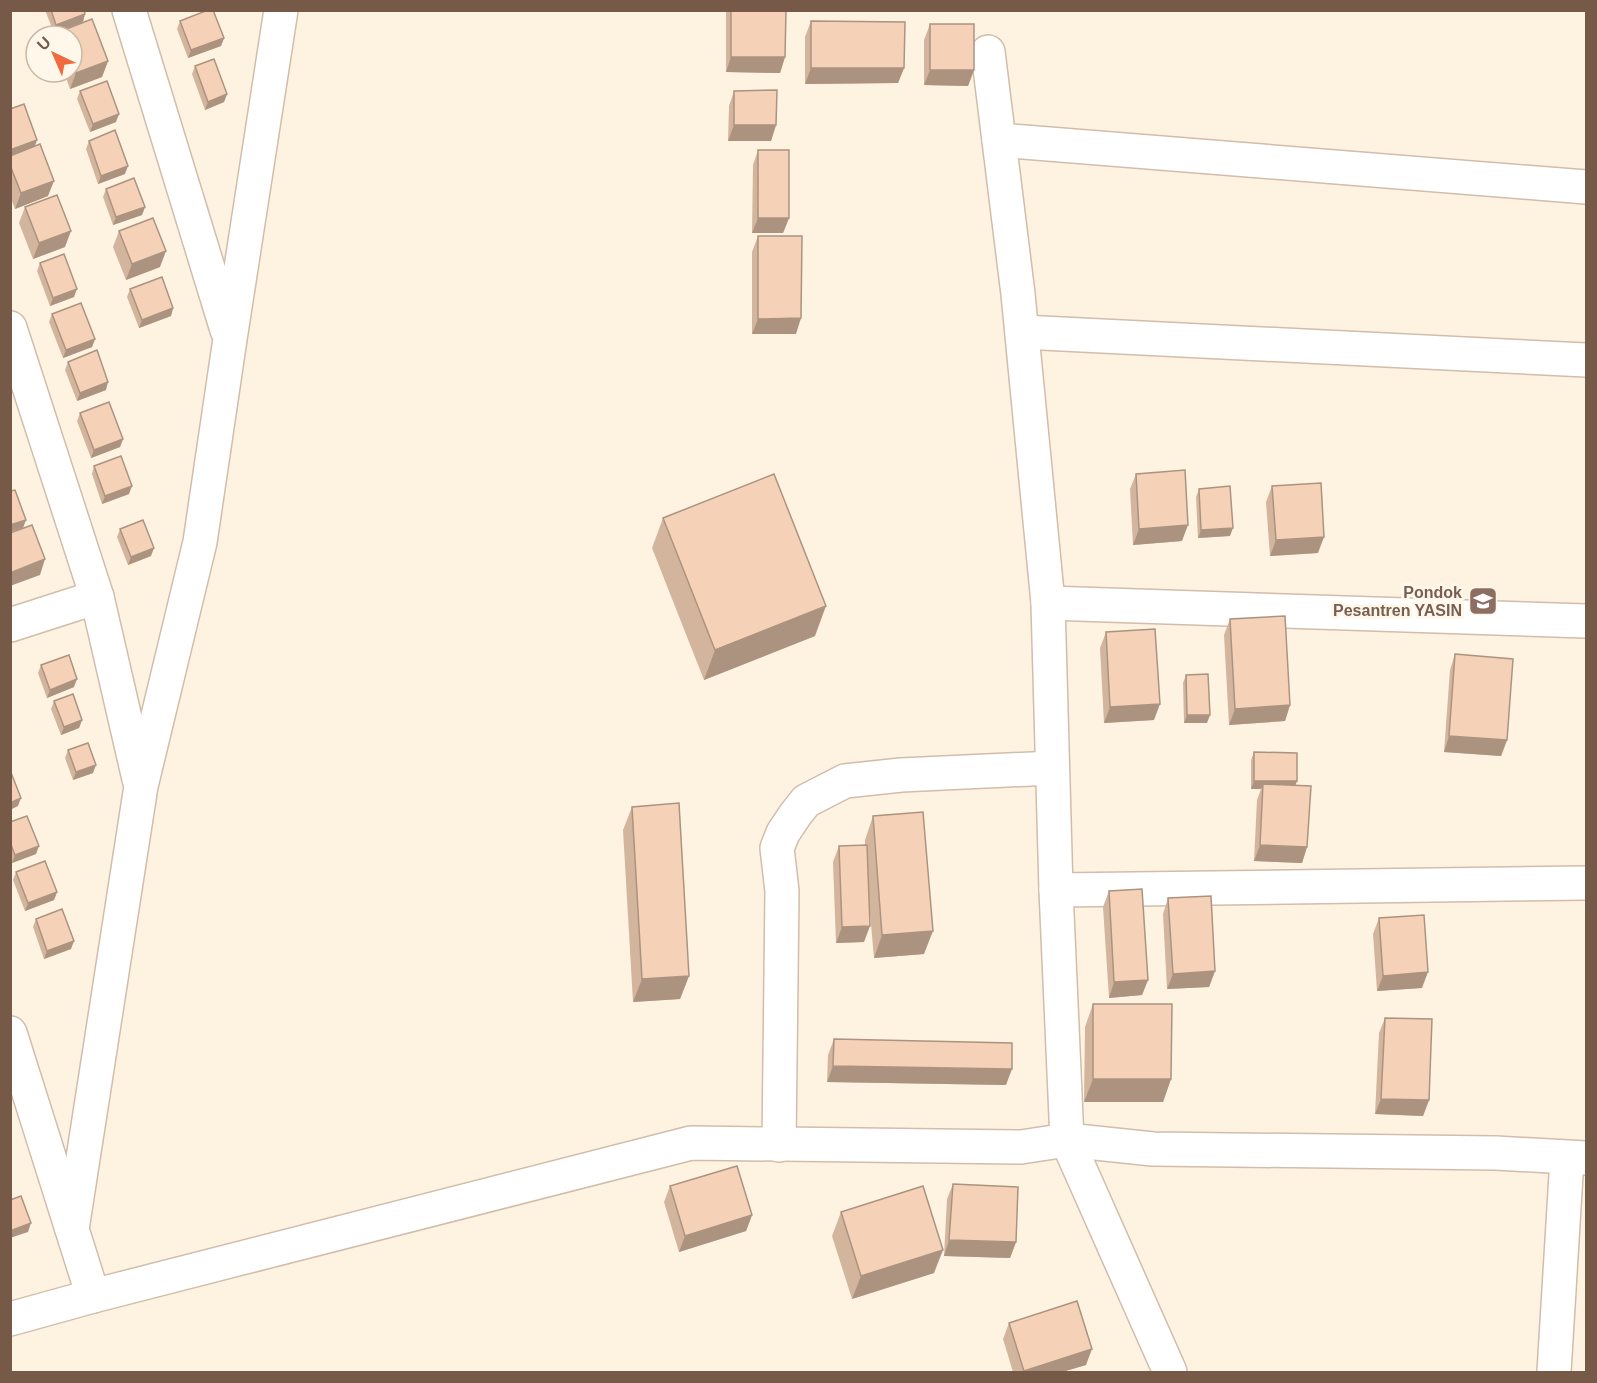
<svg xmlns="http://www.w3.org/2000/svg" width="1597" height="1383" font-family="Arial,sans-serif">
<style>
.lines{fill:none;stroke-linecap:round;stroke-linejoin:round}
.minor-casing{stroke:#d1bdab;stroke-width:36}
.minor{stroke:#fff;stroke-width:33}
.wall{fill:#d3b59d}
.shaded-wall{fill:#ac9380}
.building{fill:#f5d2b7;stroke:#ac9380;stroke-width:1.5}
.labels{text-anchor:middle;stroke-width:6;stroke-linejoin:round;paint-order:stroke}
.education-label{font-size:16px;font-weight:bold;fill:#785e54;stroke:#fff7e9;text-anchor:end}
</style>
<rect width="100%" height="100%" fill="#fef3e1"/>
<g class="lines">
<!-- minor casing -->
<g class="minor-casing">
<g id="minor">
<path d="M129,10l98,320"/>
<path d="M988,52l30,242 30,309 8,287 530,-7"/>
<path d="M999,140l587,47"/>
<path d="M10,328l87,269 42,182"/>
<path d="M1022,332l564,28"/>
<path d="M1048,603l538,18"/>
<path d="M10,625l87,-28"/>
<path d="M1056,890l11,250 103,232"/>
<path d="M10,1033l83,263"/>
<path d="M779,1145l3,-254 -5,-43 6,-15 12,-18 11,-14 39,-20 56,-6 151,-7"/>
<path d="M72,1229l69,-443 59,-244 30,-203 51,-329"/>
<path d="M10,1319l83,-23 598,-153 330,4 46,-7 86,9 343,4 90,5"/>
<path d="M1554,1372l13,-214"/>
</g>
</g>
<!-- minor -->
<use href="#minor" class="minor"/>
</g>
<!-- wall -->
<g class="wall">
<path d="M45,10h39l-1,12 -29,11z"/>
<path d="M726,10h60l-1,47 -5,16 -54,-1z"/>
<path d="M92,19l16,42 -6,16 -32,12 -6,-17h8v-36h-13l2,-5z"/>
<path d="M180,21l44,17 -3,8 -33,12 -11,-29z"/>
<path d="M811,21l93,47 -6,15 -93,1v-47z"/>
<path d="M930,24l44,46 -6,16 -44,-1v-45z"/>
<path d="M195,66l32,28 -3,8 -19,8 -13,-36z"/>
<path d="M80,91l36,31 -26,10 -13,-33z"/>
<path d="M734,91l42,34 -5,16h-43l1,-35z"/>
<path d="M10,109l27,31 -3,7 14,49 -33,13 -5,-13z"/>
<path d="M89,141l36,33 -27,10 -12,-35z"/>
<path d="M758,150l31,68 -6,15h-31l1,-68z"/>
<path d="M106,189l39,18 -3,8 -29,10 -10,-28z"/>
<path d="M25,207l40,40 -32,12 -14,-36z"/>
<path d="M119,231l41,36 -34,13 -13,-33z"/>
<path d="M758,236l38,98h-44v-82z"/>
<path d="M40,263l34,34 -24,9 -13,-35z"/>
<path d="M130,289l43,19 -2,8 -32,12 -12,-31z"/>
<path d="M52,314l43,25 -3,8 -29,11 -14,-36z"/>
<path d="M68,362l38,28 -29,11 -12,-31z"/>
<path d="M80,413l43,26 -3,8 -29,11 -14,-37z"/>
<path d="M94,466l35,28 -27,10 -10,-30z"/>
<path d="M1136,474l46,67 -49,4 -3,-56z"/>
<path d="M1272,486l46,67 -48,3 -4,-54z"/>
<path d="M1199,489l31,47 -32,2 -2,-41z"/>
<path d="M663,518l152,118 -111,44 -52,-132z"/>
<path d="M120,529l31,27 -23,9 -11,-28z"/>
<path d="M1230,619l60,86 -5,16 -56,4 -5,-90z"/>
<path d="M1106,632l48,88 -50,3 -4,-75z"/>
<path d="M1455,654l52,86 -6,16 -57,-4 6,-82z"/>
<path d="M41,665l33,22 -27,11 -9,-25z"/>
<path d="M1186,675l21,48h-23l-1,-40z"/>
<path d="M54,701l28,19 -3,8 -18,7 -10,-26z"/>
<path d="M68,750l25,23 -20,7 -8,-22z"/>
<path d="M1254,752l43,29 -2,5 12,61 -5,16 -48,-2 3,-61 4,-11h-10v-29z"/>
<path d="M632,807l57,169 -9,23 -47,3 -10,-172z"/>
<path d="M873,816l51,138 -50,4 -6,-68 -4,52 -28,1 -3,-81 6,-16 26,-1v-5z"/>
<path d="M10,822l26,32 -24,9 -2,-5z"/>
<path d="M16,872l41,20 -3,8 -29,11 -12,-31z"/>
<path d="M1109,891l39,89 -6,15 -33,3 -6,-91z"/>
<path d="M1168,898l47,73 -6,16 -42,2 -4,-75z"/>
<path d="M1379,918l43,70 -45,3 -4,-57z"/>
<path d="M36,919l35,30 -27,10 -11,-32z"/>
<path d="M1093,1004l78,75 -8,23h-79l1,-75z"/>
<path d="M1385,1018l44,82 -6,16 -48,-2 4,-81z"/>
<path d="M834,1039l172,46 -179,-3 1,-27z"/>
<path d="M953,1184l63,58 -6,16 -66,-2 3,-57z"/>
<path d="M670,1186l82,29 -6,16 -67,21 -15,-50z"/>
<path d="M841,1212l93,61 -82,26 -20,-63z"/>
<path d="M1009,1323l77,42 -24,7h-49l-10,-33z"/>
</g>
<!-- shaded-wall -->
<g class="shaded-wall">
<path d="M85,14l-2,8 -29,11 2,-8z"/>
<path d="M224,38l-3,8 -33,12 3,-8z"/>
<path d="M731,57h54l-5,16 -54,-1z"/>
<path d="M108,61l-6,16 -32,12 6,-16z"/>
<path d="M811,68h93l-6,15 -93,1z"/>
<path d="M930,70h44l-6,16 -44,-1z"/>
<path d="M227,94l-3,8 -19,8 3,-8z"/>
<path d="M119,114l-3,8 -26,10 3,-8z"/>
<path d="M734,125h42l-5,16h-43z"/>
<path d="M37,140l-3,8 -24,9v-7z"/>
<path d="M128,166l-3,8 -27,10 3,-8z"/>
<path d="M54,181l-6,15 -33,13 6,-16z"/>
<path d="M145,207l-3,8 -29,10 3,-8z"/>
<path d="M758,218h31l-6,15h-31z"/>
<path d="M71,231l-6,16 -32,12 6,-16z"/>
<path d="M166,251l-6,16 -34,13 6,-16z"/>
<path d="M77,289l-3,8 -24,9 3,-8z"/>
<path d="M173,308l-2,8 -32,12 3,-8z"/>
<path d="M801,318l-5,16h-44l6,-15z"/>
<path d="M95,339l-3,8 -29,11 3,-8z"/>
<path d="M108,382l-2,8 -29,11 3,-8z"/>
<path d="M123,439l-3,8 -29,11 3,-8z"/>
<path d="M132,486l-3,8 -27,10 3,-8z"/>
<path d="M26,520l-3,8 -13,4v-7z"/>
<path d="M1188,525l-6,16 -49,4 6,-16z"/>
<path d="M1233,528l-3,8 -32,2 3,-8z"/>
<path d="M1324,537l-6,16 -48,3 6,-16z"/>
<path d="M154,548l-3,8 -23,9 3,-8z"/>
<path d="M45,559l-5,16 -30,11v-13z"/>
<path d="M826,606l-11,30 -111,44 11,-30z"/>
<path d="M77,679l-3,8 -27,11 3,-8z"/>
<path d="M1160,704l-6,16 -50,3 6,-16z"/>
<path d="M1290,705l-5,16 -56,4 6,-16z"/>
<path d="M1187,715h23l-3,8h-23z"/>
<path d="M82,720l-3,8 -18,7 3,-8z"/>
<path d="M1449,736l58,4 -6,16 -57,-4z"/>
<path d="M96,765l-3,8 -20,7 3,-8z"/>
<path d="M1254,781h43l-3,8 -31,-5 -2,5h-10z"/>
<path d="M21,798l-3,8 -8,4v-7z"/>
<path d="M1260,845l47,2 -5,16 -48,-2z"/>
<path d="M39,846l-3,8 -24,9 3,-8z"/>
<path d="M57,892l-3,8 -29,11 3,-8z"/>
<path d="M870,926l-6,16 -28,1 6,-16z"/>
<path d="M933,931l-9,23 -50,4 8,-23z"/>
<path d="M74,941l-3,8 -27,10 3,-8z"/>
<path d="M1215,971l-6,16 -42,2 6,-15z"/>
<path d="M1428,972l-6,16 -45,3 6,-15z"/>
<path d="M689,976l-9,23 -47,3 9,-23z"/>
<path d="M1148,980l-6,15 -33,3 5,-16z"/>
<path d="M833,1066l179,3 -6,16 -179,-3z"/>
<path d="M1093,1079h78l-8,23h-79z"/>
<path d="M1381,1099l48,1 -6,16 -48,-2z"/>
<path d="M752,1215l-6,16 -67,21 6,-16z"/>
<path d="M31,1223l-3,9 -18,6v-7z"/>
<path d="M949,1240l67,2 -6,16 -66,-2z"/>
<path d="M943,1250l-9,23 -82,26 9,-23z"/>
<path d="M1092,1349l-6,16 -24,7h-39l1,-1z"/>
</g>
<!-- building -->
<g class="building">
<path d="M51,10h33l1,4 -29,11z"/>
<path d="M208,10h5l11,28 -33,12 -11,-29z"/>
<path d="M731,10h55l-1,47h-54z"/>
<path d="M92,19l16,42 -32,12 -4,-11v-26h-10l-1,-5z"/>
<path d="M811,21l94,1 -1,46h-93z"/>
<rect x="930" y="24" width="44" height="46"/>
<path d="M214,59l13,35 -19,8 -13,-36z"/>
<path d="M107,81l12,33 -26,10 -13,-33z"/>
<path d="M777,90l-1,35h-42v-34z"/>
<path d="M24,104l13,36 -27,10v-41z"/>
<path d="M115,130l13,36 -27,10 -12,-35z"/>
<path d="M40,144l14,37 -33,12 -11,-28v-9z"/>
<rect x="758" y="150" width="31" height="68"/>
<path d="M134,178l11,29 -29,10 -10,-28z"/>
<path d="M57,195l14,36 -32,12 -14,-36z"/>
<path d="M153,218l13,33 -34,13 -13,-33z"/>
<path d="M758,236h44l-1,82 -43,1z"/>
<path d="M64,254l13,35 -24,9 -13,-35z"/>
<path d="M162,277l11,31 -31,12 -12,-31z"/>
<path d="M81,303l14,36 -29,11 -14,-36z"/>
<path d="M97,350l11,32 -28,11 -12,-31z"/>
<path d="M109,402l14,37 -29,11 -14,-37z"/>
<path d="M121,456l11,30 -27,10 -11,-30z"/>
<path d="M1185,470l3,55 -49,4 -3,-55z"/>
<path d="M774,474l52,132 -111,44 -52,-132z"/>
<path d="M1321,483l3,54 -48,3 -4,-54z"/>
<path d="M1230,486l3,42 -32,2 -2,-41z"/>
<path d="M15,490l11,30 -16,5v-34z"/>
<path d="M143,520l11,28 -23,9 -11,-28z"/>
<path d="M32,525l13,34 -35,14v-40z"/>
<path d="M1285,616l5,89 -55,4 -5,-90z"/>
<path d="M1155,629l5,75 -50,3 -4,-75z"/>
<path d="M1455,654l58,5 -6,81 -58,-4z"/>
<path d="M69,655l8,24 -27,11 -9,-25z"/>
<path d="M1208,674l2,41h-23l-1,-40z"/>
<path d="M73,694l9,26 -18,7 -10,-26z"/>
<path d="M88,743l8,22 -20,7 -8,-22z"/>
<path d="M1254,752l43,1v28h-43z"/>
<path d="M10,770l11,28 -11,5z"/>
<path d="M1263,784l48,2 -4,61 -47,-2z"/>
<path d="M679,803l10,173 -47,3 -10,-172z"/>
<path d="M923,812l10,119 -51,4 -9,-119z"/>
<path d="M27,816l12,30 -24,9 -5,-13v-20z"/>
<path d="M867,845l3,81 -28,1 -3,-81z"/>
<path d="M45,861l12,31 -29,11 -12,-31z"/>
<path d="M1142,889l6,91 -34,2 -5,-91z"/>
<path d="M1211,896l4,75 -42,3 -5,-76z"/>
<path d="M62,909l12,32 -27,10 -11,-32z"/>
<path d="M1424,915l4,57 -45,4 -4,-58z"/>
<path d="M1093,1004h79l-1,75h-78z"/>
<path d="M1385,1018l47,1 -3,81 -48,-1z"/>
<path d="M834,1039l178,4v26l-179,-3z"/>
<path d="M737,1166l15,49 -67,21 -15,-50z"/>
<path d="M953,1184l65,3 -2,55 -67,-2z"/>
<path d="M923,1186l20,64 -82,26 -20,-64z"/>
<path d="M21,1196l10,27 -21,8v-31z"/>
<path d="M1077,1301l15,48 -68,22 -15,-48z"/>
</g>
<!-- icons -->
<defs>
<g id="school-square" transform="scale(1.5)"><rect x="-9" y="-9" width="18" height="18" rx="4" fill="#8d6e63" stroke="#fff7e9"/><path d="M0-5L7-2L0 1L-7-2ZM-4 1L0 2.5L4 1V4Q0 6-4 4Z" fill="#fff"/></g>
</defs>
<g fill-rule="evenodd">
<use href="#school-square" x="1483" y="601"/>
</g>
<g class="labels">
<!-- education labels -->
<g class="education-label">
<text x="1462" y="598">Pondok<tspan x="1462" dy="18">Pesantren YASIN</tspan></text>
</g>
</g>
<!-- border -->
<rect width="1597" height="1383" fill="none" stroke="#765947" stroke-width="24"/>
<!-- north arrow -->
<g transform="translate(54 54) rotate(316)"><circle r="28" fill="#fff7e9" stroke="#c8b8a8" stroke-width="1.5"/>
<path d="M0-4.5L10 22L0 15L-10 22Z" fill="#ef6b3f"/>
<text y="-9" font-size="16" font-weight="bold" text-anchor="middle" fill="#765947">U</text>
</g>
</svg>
